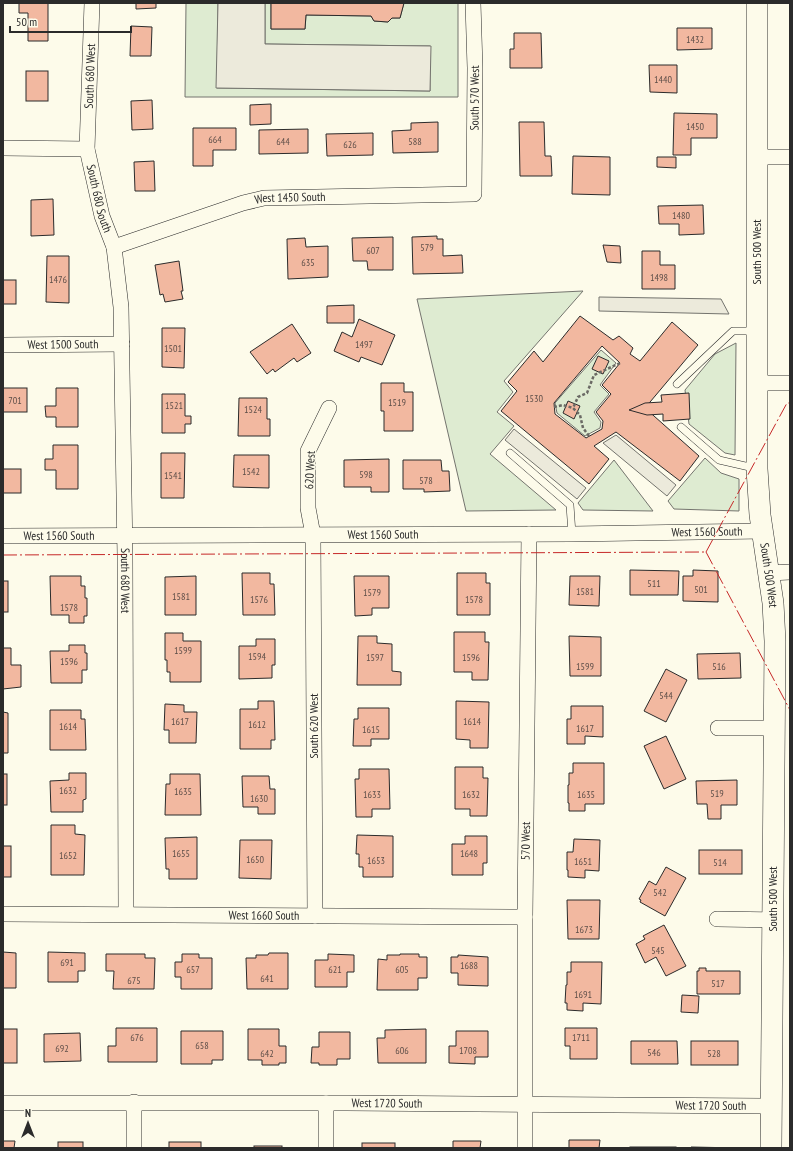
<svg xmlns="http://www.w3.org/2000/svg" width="793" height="1151" font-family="'PT Sans Narrow',sans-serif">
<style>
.green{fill:#deebd1;stroke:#74746e}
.parking{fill:#eceadb;stroke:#74746e}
.building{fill:#f2b8a0;stroke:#2b2b2b;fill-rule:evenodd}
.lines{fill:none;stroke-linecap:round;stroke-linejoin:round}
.service-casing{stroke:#2b2b2b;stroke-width:8}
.minor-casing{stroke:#2b2b2b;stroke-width:16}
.secondary-casing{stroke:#2b2b2b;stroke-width:22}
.path{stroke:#6a6964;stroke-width:2.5;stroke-dasharray:3 2;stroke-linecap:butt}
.service{stroke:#fdfbea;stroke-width:7}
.minor{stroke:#fdfbea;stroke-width:15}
.secondary{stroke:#fdfbea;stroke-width:21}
.power{stroke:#c62828;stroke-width:1;stroke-dasharray:14 3 2 3;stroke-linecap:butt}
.labels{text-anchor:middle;stroke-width:3;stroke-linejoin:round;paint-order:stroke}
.number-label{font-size:10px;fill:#5d4e48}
.street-label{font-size:12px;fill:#2b2b2b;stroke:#fdfbea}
</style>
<rect width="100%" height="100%" fill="#fdfbea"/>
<!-- green -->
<g class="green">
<path d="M186,3h32l-1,85 213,3v-45l-165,-2v-41h6v26h34l1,-14 65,1 3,5 14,1 4,-4h8l4,-15h54v94h-273z"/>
<path d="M583,291l-79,90 9,11 -16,20 17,14 -24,28 66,56 -90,1 -49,-212z"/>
<path d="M736,343l-1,112 -10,-2 -36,-29 -4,-34 30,-36z"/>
<path d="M601,350l15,13 -16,22 9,9 -15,18 7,10 -1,6 -15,8 -28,-23 -2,-10z"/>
<path d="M705,458l16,15 18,6v32l-65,-2 -6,-8z"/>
<path d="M614,460l39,51 -70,-1 -5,-7z"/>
</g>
<!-- parking -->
<g class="parking">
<path d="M218,3h47v41l166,2 -1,45 -214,-3z"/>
<path d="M599,297l122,2 8,15 -130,-3z"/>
<path d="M514,429l72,59 -9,11 -72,-59z"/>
<path d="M616,435l60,50 -9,11 -64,-53z"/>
</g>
<!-- building -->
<g class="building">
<path d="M19,3h29v38h-20v-28h-9z"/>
<path d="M136,3h20v5l-20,1z"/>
<path d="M271,3h133l-4,15h-8l-4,4 -14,-1 -3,-5 -65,-1 -1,14h-34z"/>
<path d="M131,26l21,1 -1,29h-21z"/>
<path d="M677,28h35v21l-35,1z"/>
<path d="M514,33h27l1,35h-32v-19h4z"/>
<path d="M649,65h28v28l-27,-1z"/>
<rect x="26" y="71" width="22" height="30"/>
<path d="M152,100l1,29 -21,1 -1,-29z"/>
<path d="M271,104v20l-21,1v-20z"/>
<path d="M674,113l43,1v24h-26v17h-18z"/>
<path d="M438,122v30l-45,1 -1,-22 19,-1v-7z"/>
<path d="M519,122h25l1,34h6l1,20h-32z"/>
<path d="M193,128h43v22h-23v16h-20z"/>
<path d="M308,129v24l-49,1v-24z"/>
<path d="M373,133v22l-46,1 -1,-22z"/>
<path d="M573,156l37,1v38l-38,-1z"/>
<path d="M657,157h19v11l-19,-1z"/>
<path d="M154,161l1,30h-20l-1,-29z"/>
<path d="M53,199l1,36 -23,1v-36z"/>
<path d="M703,205l1,29 -25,1v-11h-20l-1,-18z"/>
<path d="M437,236v3h6v17l19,-1 1,18 -50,1 -1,-37z"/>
<path d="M393,237v33h-25l-1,-9h-14l-1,-23z"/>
<path d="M305,238l1,9 22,-1v31l-40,2 -1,-40z"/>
<path d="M603,245l17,1 1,17 -14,-1z"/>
<path d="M642,251h18v14h15v24h-33z"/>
<path d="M47,256h22v47l-23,-1z"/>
<path d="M179,261l4,30h-2l2,8 -18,3 -2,-8 -3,1 -5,-30z"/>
<rect x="3" y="280" width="13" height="24"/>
<path d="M354,305v18h-27v-17z"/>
<path d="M580,316l33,24 6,-4 14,12 -3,6 10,7 32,-39 26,23 -53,63 54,48 -19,25 -64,-49 -22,14 15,13 -20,25 -88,-73 16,-20 -9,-9 26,-31 9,11zM602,346l18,17 -18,22 9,9 -15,18 7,9 -1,8 -16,9 -31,-24 -1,-11z"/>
<path d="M359,319l36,16 -13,30 -21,-8 -2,5 -25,-11 8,-19 10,5z"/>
<path d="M292,324l19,29 -14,9 -3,-4 -19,14 -2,-3 -6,5 -17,-22z"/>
<path d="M162,328h23l-1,40 -22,-1z"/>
<path d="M598,356l11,5 -6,13 -11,-5z"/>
<path d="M381,383h23v9h9v39h-29v-20h-3z"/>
<rect x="3" y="388" width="24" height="24"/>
<path d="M56,388h22v39h-22v-10h-10l-1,-11h11z"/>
<path d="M689,393l1,26 -27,2v-7l-16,1 -18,-5 16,-7 17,-1 -1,-7z"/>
<path d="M162,394h23v22h6v8h-6v9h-23z"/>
<path d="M239,398h28v21h3v17h-32z"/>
<path d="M568,401l12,5 -6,13 -11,-6z"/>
<path d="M53,445h25v44h-22v-19h-11v-11h8z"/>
<path d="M161,453h24l-1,45h-23z"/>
<path d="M234,455h35v33l-36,-1z"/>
<path d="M389,459v33h-18v-5h-27v-27z"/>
<path d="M403,460h38l1,11h7l1,20 -26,1v-3h-21z"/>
<rect x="3" y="469" width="18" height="24"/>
<path d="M630,570l49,1 -1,24h-48z"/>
<path d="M693,570l25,1v31l-35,-1v-25h10z"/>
<path d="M242,573h28v11h4l1,31h-32z"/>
<path d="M457,573h29v10h4v32h-33z"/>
<path d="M50,576h31v10h4v12h2v18h-3v7h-15v-8h-18z"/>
<path d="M196,576v39h-31v-38z"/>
<path d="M354,576h35v32h-17v7l-17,1z"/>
<path d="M570,576h30l-1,30 -30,-1z"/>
<rect x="3" y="581" width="5" height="31"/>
<path d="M454,632h31v10h4l-1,38h-16v-8h-18z"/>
<path d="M165,633h18v8h18v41h-31v-10h-3v-12h-2z"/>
<path d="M358,636h19v7l15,1v27l9,1v13h-44z"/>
<path d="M569,636l32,1v39h-31z"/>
<path d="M256,639h19v26h-3v13l-33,1v-33h17z"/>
<path d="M69,645h16v8h2v17h-5v13h-31l-1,-32h19z"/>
<path d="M3,648h8v17h10v22l-18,2z"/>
<path d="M740,653l1,25 -43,1 -1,-25z"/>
<path d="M666,669l21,11 -21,42 -22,-11z"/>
<path d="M258,701h16l1,39h-4v9h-31v-40h18z"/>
<path d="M456,701l33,1 -1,46h-18v-8l-14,-1z"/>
<path d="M165,704l19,1v7h13l-1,31h-27v-13h-5z"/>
<path d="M571,706h32v31l-18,-1v8h-18v-25h4z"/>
<path d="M358,708h31v31h-18v7h-18l1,-27h4z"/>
<path d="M50,710h31v9h4l1,31h-36z"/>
<path d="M3,712l5,1v40h-5z"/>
<path d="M666,736l20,43 -22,10 -20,-43z"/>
<path d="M573,763h31v41h-19v7h-16v-8h-1v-18h1v-12h4z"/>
<path d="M455,767h28v11h5l-1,38h-17v-7h-15z"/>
<path d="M359,769h30l1,40h-18v8h-16l-1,-38h4z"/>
<path d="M69,773h17v26l-3,1v12h-32l-1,-31 19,-1z"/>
<rect x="3" y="774" width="4" height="31"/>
<path d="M170,774h30l1,41h-36l1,-31h4z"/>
<path d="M242,776h27l1,13h5v25h-17v-7h-15z"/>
<path d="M737,780v25h-16v14h-13l-1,-15h-10l-1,-23z"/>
<path d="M51,825h24v9l10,1 -1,40h-33z"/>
<path d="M357,835l36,1v41h-30v-10h-4v-13h-3z"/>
<path d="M465,836h22v27h-4v12h-31v-31h13z"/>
<path d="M197,837v42h-28v-10h-3l-1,-31z"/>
<path d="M574,839l26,1 -1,31 -14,-1v8l-17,-1v-7h-1v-18h6z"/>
<path d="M240,840h32l-1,39 -32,-1z"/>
<rect x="3" y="846" width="8" height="31"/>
<rect x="699" y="850" width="43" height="24"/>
<path d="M666,867l20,11 -21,38 -25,-14 1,-2 -2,-1 10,-18 7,4z"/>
<path d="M567,900h33l-1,39h-31z"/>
<path d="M664,925l22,41 -20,10 -10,-19 -11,6 -9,-19 9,-5 -2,-3z"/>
<path d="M3,952l13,1v35h-13z"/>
<path d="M48,952l37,1v18h-7v11h-30z"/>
<path d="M269,953h19v36h-41l-1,-31h10v-3h12z"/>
<path d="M106,954h39v4h10l-1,31h-41l1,-18h-8z"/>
<path d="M182,954h17v4h13v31h-31v-12h-6v-15h7z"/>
<path d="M328,954l26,1v17h-7v15h-32v-27h13z"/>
<path d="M400,954h19v3h8v21h-9v12h-41l1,-31 9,1v-5h13z"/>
<path d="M458,955l30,2v29l-30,-1v-12h-7v-16h7z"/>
<path d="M571,962h31l-1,42 -18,-1v8l-16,-1v-7h-2l1,-18h1v-13h4z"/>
<path d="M699,968h7v3h34v23h-43v-23h2z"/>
<path d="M682,995l17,1 -1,17 -17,-1z"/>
<path d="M116,1028h41v34h-49v-16h8z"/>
<path d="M565,1028h32v31h-27v-13h-5z"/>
<rect x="3" y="1029" width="14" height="34"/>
<path d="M248,1029h31v17h7v17h-7v2h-17v-5h-14z"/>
<path d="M426,1029v34h-48l-1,-25h8v-8z"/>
<path d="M181,1031h42v29h-11v4h-31z"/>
<path d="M456,1031h32v26h-13v7l-26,-1v-17h7z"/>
<path d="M319,1032h31v27h-13v6h-18v-2h-8l1,-16h7z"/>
<path d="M80,1033l1,28 -37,1v-28z"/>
<path d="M631,1041h46l1,23h-47z"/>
<rect x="691" y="1041" width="47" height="24"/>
<path d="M569,1140h31l-1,8h-30z"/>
<path d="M3,1141h12l-1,7h-11z"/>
<path d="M453,1141h28l-1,7h-27z"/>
<rect x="58" y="1142" width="25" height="6"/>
<rect x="169" y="1142" width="32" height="6"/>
<rect x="362" y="1143" width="33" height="5"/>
<rect x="254" y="1146" width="28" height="2"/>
<rect x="630" y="1147" width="46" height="1"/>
<path d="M691,1147l48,1h-48z"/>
</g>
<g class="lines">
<!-- service casing -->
<g class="service-casing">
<g id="service">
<path d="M677,384l56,-53h22"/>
<path d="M681,427l38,33 35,8"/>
<path d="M510,453l60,52 2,29"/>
</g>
</g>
<!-- minor casing -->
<g class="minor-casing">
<g id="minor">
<path id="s1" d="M92,3l-5,146 15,67 12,31 7,60 4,249 1,358"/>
<path d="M3,148l84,1"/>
<path d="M757,157h33"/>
<path id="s2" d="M114,247l129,-44 21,-5 210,-4 1,-126 -2,-65"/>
<path id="s3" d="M3,345l119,-1"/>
<path d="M757,383h33"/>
<path id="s4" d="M3,536l569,-2 190,-3"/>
<path d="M769,573l21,-1"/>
<path d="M718,728h56"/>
<path id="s5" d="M3,914l522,3"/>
<path d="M315,916l-2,-381 -5,-27v-57l21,-43"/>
<path d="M717,919l56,1"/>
<path id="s6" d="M3,1103h344l424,3"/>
<path d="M326,1103v45"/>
<path d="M134,1148v-46"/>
<path id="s7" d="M525,1148v-231l4,-383"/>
</g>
</g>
<!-- secondary casing -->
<g class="secondary-casing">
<g id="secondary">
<path id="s8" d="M757,3v466l3,46 13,88 2,38 -4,507"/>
</g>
</g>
<!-- path -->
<g class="path">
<path d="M554,407l9,-2 10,3"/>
<path d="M589,436l-6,-8 -3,-13 -7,-7 5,-11 9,-4 7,-18 26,-12"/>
</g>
<!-- service -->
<use href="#service" class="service"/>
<!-- minor -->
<use href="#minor" class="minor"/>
<!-- secondary -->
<use href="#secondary" class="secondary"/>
<!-- power -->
<g class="power">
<path d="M706,552l84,158"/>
<path d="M706,552l81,-149h3"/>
<path d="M3,555l703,-3"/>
</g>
</g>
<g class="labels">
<!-- number labels -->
<g class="number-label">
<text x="695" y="43">1432</text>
<text x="663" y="83">1440</text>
<text x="695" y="130">1450</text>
<text x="215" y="143">664</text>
<text x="283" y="145">644</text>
<text x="415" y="145">588</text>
<text x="350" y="148">626</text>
<text x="681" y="219">1480</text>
<text x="427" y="251">579</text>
<text x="373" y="254">607</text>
<text x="308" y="266">635</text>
<text x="659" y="281">1498</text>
<text x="58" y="283">1476</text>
<text x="364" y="348">1497</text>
<text x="173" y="352">1501</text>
<text x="534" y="402">1530</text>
<text x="15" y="404">701</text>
<text x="397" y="406">1519</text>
<text x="174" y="409">1521</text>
<text x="253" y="413">1524</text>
<text x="251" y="475">1542</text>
<text x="366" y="478">598</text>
<text x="173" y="479">1541</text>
<text x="426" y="484">578</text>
<text x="654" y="587">511</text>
<text x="701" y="593">501</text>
<text x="585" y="595">1581</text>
<text x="372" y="596">1579</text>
<text x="181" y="600">1581</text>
<text x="259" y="603">1576</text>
<text x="474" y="603">1578</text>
<text x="69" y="611">1578</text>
<text x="183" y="654">1599</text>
<text x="257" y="660">1594</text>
<text x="375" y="661">1597</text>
<text x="471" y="661">1596</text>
<text x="69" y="665">1596</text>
<text x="585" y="670">1599</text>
<text x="719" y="670">516</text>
<text x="666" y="699">544</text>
<text x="180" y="725">1617</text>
<text x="472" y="725">1614</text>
<text x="257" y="728">1612</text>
<text x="68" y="730">1614</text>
<text x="585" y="732">1617</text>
<text x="371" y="733">1615</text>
<text x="68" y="794">1632</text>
<text x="183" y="795">1635</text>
<text x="717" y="797">519</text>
<text x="372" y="798">1633</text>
<text x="471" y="798">1632</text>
<text x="586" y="798">1635</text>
<text x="259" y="802">1630</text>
<text x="181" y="857">1655</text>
<text x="469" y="857">1648</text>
<text x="68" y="859">1652</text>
<text x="255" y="863">1650</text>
<text x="376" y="864">1653</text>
<text x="583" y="865">1651</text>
<text x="720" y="866">514</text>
<text x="660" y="896">542</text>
<text x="584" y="933">1673</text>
<text x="658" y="954">545</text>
<text x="67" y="966">691</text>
<text x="469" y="969">1688</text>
<text x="193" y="973">657</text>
<text x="335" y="973">621</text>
<text x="402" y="973">605</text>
<text x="267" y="982">641</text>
<text x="134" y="984">675</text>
<text x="718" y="987">517</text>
<text x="583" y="998">1691</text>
<text x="137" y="1041">676</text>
<text x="581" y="1041">1711</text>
<text x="202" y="1049">658</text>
<text x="62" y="1052">692</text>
<text x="402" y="1054">606</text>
<text x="468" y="1054">1708</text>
<text x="654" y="1056">546</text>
<text x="267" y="1057">642</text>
<text x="714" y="1057">528</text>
</g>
<!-- street labels -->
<g class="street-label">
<text transform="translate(90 76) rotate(-88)" y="4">South 680 West</text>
<text dy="4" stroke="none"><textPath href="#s2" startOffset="464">South 570 West</textPath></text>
<text dy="4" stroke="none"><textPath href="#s1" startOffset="197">South 680 South</textPath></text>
<text dy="4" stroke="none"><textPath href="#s2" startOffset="184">West 1450 South</textPath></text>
<text transform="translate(757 252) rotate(-90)" y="4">South 500 West</text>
<text dy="4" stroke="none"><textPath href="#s3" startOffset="60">West 1500 South</textPath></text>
<text transform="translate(310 470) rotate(-87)" y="4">620 West</text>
<text dy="4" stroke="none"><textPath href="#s4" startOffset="704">West 1560 South</textPath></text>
<text dy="4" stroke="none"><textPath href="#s4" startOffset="380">West 1560 South</textPath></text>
<text dy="4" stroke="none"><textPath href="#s4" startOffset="56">West 1560 South</textPath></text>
<text dy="4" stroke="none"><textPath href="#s8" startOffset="573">South 500 West</textPath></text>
<text dy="4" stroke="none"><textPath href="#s1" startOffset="582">South 680 West</textPath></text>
<text transform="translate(314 726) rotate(-90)" y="4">South 620 West</text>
<text dy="4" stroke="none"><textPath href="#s7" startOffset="307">570 West</textPath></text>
<text transform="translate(773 899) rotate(-90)" y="4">South 500 West</text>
<text dy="4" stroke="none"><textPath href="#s5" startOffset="261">West 1660 South</textPath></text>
<text dy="4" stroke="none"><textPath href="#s6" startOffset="384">West 1720 South</textPath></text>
<text dy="4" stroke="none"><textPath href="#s6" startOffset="708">West 1720 South</textPath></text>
</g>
</g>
<!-- border -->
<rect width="793" height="1151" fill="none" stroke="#2b2b2b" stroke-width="8"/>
<!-- north arrow -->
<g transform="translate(28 1123)" stroke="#fdfbea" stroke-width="3" paint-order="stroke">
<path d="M0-3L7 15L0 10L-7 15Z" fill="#2b2b2b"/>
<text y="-6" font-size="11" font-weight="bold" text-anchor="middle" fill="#2b2b2b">N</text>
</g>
<!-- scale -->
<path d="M10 26v6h121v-6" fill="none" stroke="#2b2b2b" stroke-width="2"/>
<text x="16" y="26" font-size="12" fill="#2b2b2b" stroke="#fdfbea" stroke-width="3" paint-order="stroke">50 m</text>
</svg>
